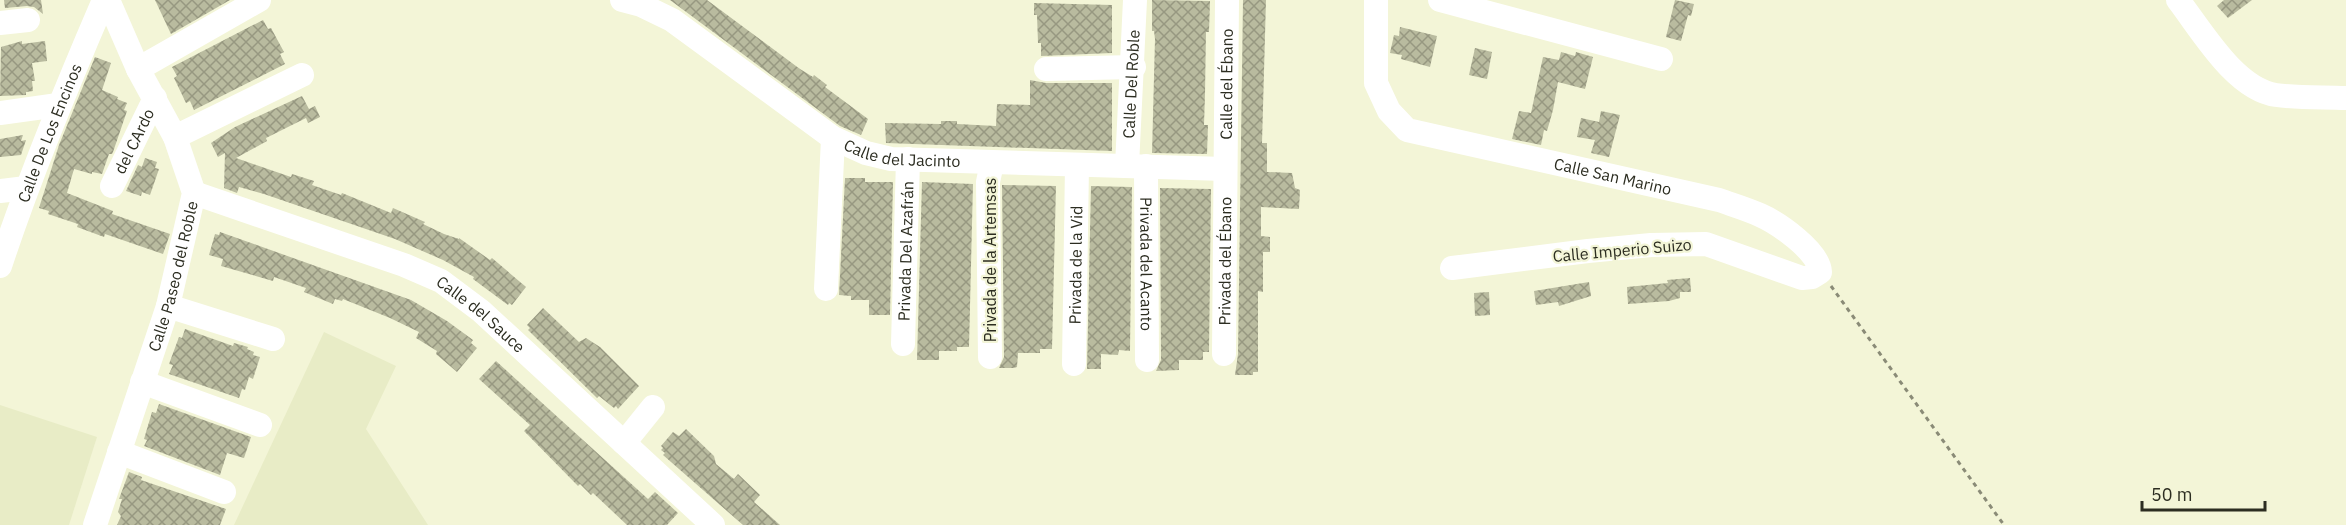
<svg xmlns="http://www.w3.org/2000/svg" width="2346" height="525" font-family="'IBM Plex Sans',sans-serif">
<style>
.built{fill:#e8ecc6}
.building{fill:url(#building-cross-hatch)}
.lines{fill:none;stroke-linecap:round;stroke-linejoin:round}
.path{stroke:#8a8b77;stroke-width:3;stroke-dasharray:4.5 4.5;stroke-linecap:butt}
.minor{stroke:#fff;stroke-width:24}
.labels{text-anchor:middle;stroke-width:4.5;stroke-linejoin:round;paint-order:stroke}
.street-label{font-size:16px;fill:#2c2d21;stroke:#f3f5d7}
</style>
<defs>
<pattern id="building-cross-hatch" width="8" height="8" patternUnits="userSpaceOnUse" patternTransform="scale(1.5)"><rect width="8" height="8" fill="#b9bb9f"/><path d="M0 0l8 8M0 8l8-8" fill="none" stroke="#979881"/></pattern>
</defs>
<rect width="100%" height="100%" fill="#f3f5d7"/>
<!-- built -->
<g class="built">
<path d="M324,332l72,34 -30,63 62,96h-194z"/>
<path d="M0,405l97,32 -28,88h-69z"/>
</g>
<!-- building -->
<g class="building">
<path d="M4,0h37l2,14 -9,-7 -7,-1 -22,2z"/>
<path d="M155,0h75l-59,34z"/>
<path d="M670,0h37l93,69 13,8 1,-2 13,10 -2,2 43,32 -7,16 -21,-9z"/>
<path d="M1152,0l58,1 -1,31h-3l-1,62 -1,31h4l-1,29 -55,-1 3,-114 -1,-8h-2z"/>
<path d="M1243,0h23l-4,143h5v29l25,1 3,15 5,2 -1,19 -38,-2v29l9,1v15h-7v40l-5,-1v81h-5v3h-18l3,-21z"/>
<path d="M1675,0l19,4 -3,12 -3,-1 -7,26 -15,-4z"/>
<path d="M2224,0h28l-24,18 -11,-12z"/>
<path d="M1034,3l78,2v48l-71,3v-13h-3l-1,-28h-3z"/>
<path d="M263,20l5,9 3,-1 13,24 -4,2 5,10 -91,46 -4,-9 -4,2 -12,-25 3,-2 -5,-9z"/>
<path d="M1400,27l37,9 -7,31 -29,-8 1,-4 -12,-2 4,-18 5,1z"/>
<path d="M22,41v3l23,-3 2,20 -15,2 3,18h-3l1,10 -7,1v3l-26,1 1,-49z"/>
<path d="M1475,48l17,4 -5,27 -18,-4z"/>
<path d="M1561,52l14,4 1,-4 17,5 -8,32 -27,-7 -5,28 -6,21 -3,-1 -3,15 -29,-6 7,-28 12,2 12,-56 16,3z"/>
<path d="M95,57l16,6 -9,27 16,7 -1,2 10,4 -3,7 3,1 -14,41 -1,2h-3l-7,20 -10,-2v2l-18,-5 -7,24 46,18 -1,3 58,20 -7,20 -58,-20 -1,3 -27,-10 1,-3 -30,-10 1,-3 -10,-3 20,-63z"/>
<path d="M1030,80l16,3h66v68l-226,-8 -1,-20 56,1v-3h16v3l39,2 1,-22 33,1z"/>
<path d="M302,96l7,13 6,-3 5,11 -12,6 -2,-5 -40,20 1,3 -31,17 55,19 1,-3 22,7 -2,4 29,10 1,-2 49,20 2,-5 32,14 -2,2 21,10 15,5v-1l31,22 2,-2 34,29 -14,18 -3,-2 -1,2 -35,-26 1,-2 -31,-17 -48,-21 -131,-45 -25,-7 -2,6 -13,-5 1,-35 -7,4 -7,-14 24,-16z"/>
<path d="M1601,111l19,4 -11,42 -18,-4 4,-13 -18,-3 4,-19 18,4z"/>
<path d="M23,135l-2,6 5,-1 -5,15 -21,2v-18z"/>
<path d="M145,158l12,4 -2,6 4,1 -9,26 -8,-3 -1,4 -15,-5 12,-26 4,2z"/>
<path d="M845,178h20v4h28l-3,133h-21v-15h-18v-4l-12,-1z"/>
<path d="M922,182l51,2 -4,163h-12v4h-18v9h-22z"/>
<path d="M1002,185l54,1 -4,163h-12v4h-22l-1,14 -4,1h-14l5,-11z"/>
<path d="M1091,186l41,1 -2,164 -11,-1 -1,5 -17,-1v15h-14z"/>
<path d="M1160,188l51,1 -2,163h-6v8h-24v10l-23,1 5,-11z"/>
<path d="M220,232l191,68 36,21 26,19 -2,3 6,5 -20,24 -21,-18 1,-3 -21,-13 3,-6 -29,-14 -47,-19 -1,2 -7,-2 -2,5 -29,-12 2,-4 -32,-11 -1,4 -52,-15 2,-7 -14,-4 6,-21 4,1z"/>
<path d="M1690,278l1,14h-11v6l-11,3 -41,3 -1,-17 41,-4 -1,-3z"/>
<path d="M1589,282l2,14 -32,10 -1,-4 -22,3 -2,-14z"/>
<path d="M1489,292l1,23 -15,1 -1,-23z"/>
<path d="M543,308l36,34 7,-4 14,9 39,39 -21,23 -2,-3 -2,2 -15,-12 -2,2 -69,-68 2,-2 -3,-3z"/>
<path d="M185,329l48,17 1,-3 14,4 -1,2 7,3 -1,3 7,2 -7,22 -4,-2 -4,13 -3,-1 -3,9 -70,-24 4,-9 -4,-1 10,-27 3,1z"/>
<path d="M496,361l152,138 7,-7 23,21 -11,12h-40l-34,-32 -2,2 -11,-11 -2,2 -54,-55 6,-6 -51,-46z"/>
<path d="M159,404l92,33 -7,21 -17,-5 -7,22 -76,-29 3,-6 -3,-1 8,-27 4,1z"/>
<path d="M686,429l28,27 2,8 18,15 4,-5 22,21 -6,7 26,23h-37l-80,-70 2,-2 -4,-3 2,-2 -2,-2 12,-14 6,4z"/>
<path d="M129,472l13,5 -1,3 85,29 -6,16h-103l4,-9 -3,-4 4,-13h-3z"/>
</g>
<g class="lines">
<!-- path -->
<path class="path" d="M1831,286l173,239"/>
<!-- minor -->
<g class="minor">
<path id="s1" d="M622,0l19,5 31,15 161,118 33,15 25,6 334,10"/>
<path id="s2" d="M1376,0v83l13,28 18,19 312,70c14,5 28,9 41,15 18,8 59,36 60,57l-8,5 -10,1 -96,-34 -55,1 -63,6 -136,17"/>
<path d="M1440,0l221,59"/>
<path d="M2178,0c24,31 57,89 98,95 23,3 47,2 70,3"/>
<path d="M0,23l28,-3"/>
<path d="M138,69l121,-69"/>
<path d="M1046,69l88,-2"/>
<path d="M0,113l58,-8"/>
<path d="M175,137l127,-62"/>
<path id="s3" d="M1127,166l8,-166"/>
<path id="s4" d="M1146,166l1,194"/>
<path id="s5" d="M112,186l43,-88"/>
<path d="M0,191l26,-3"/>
<path id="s6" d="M194,193l210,72 37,16 40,30 232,214"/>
<path id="s7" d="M0,266c30,-91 66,-178 104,-266"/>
<path d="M826,289l7,-151"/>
<path d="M168,306l105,33"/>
<path id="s8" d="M903,344l5,-185"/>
<path id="s9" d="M1224,354l3,-354"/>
<path d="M990,357l-2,-175 4,-19"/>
<path id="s10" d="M1074,364l3,-199"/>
<path d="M142,382l118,43"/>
<path d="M624,443l29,-36"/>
<path d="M119,452l105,40"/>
<path id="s11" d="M95,525l73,-219 26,-113 -19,-56 -37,-68 -30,-69"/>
</g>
</g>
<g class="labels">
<!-- street labels -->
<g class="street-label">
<text dy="6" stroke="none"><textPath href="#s3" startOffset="82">Calle Del Roble</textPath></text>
<text dy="6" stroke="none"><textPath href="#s9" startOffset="270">Calle del Ébano</textPath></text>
<text dy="6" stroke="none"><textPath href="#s7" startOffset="142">Calle De Los Encinos</textPath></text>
<text dy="6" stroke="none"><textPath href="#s5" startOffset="50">del CArdo</textPath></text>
<text dy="6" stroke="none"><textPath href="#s1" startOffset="326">Calle del Jacinto</textPath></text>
<text dy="6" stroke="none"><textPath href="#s2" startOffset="351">Calle San Marino</textPath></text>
<text transform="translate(1622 250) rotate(-5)" y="6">Calle Imperio Suizo</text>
<text dy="6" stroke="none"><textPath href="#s8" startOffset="93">Privada Del Azafrán</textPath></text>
<text transform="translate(990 260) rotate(-90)" y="6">Privada de la Artemsas</text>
<text dy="6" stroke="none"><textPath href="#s9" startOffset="93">Privada del Ébano</textPath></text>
<text dy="6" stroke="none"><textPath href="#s4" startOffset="98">Privada del Acanto</textPath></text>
<text dy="6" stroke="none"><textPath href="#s10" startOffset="99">Privada de la Vid</textPath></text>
<text dy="6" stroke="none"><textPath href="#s11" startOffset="261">Calle Paseo del Roble</textPath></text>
<text dy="6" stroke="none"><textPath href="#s6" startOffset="314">Calle del Sauce</textPath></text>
</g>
</g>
<!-- scale -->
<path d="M2142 501v9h123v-9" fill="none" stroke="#2c2d21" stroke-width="3"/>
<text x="2151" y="501" font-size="18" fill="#2c2d21" stroke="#f3f5d7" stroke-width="4.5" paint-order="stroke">50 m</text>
</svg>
